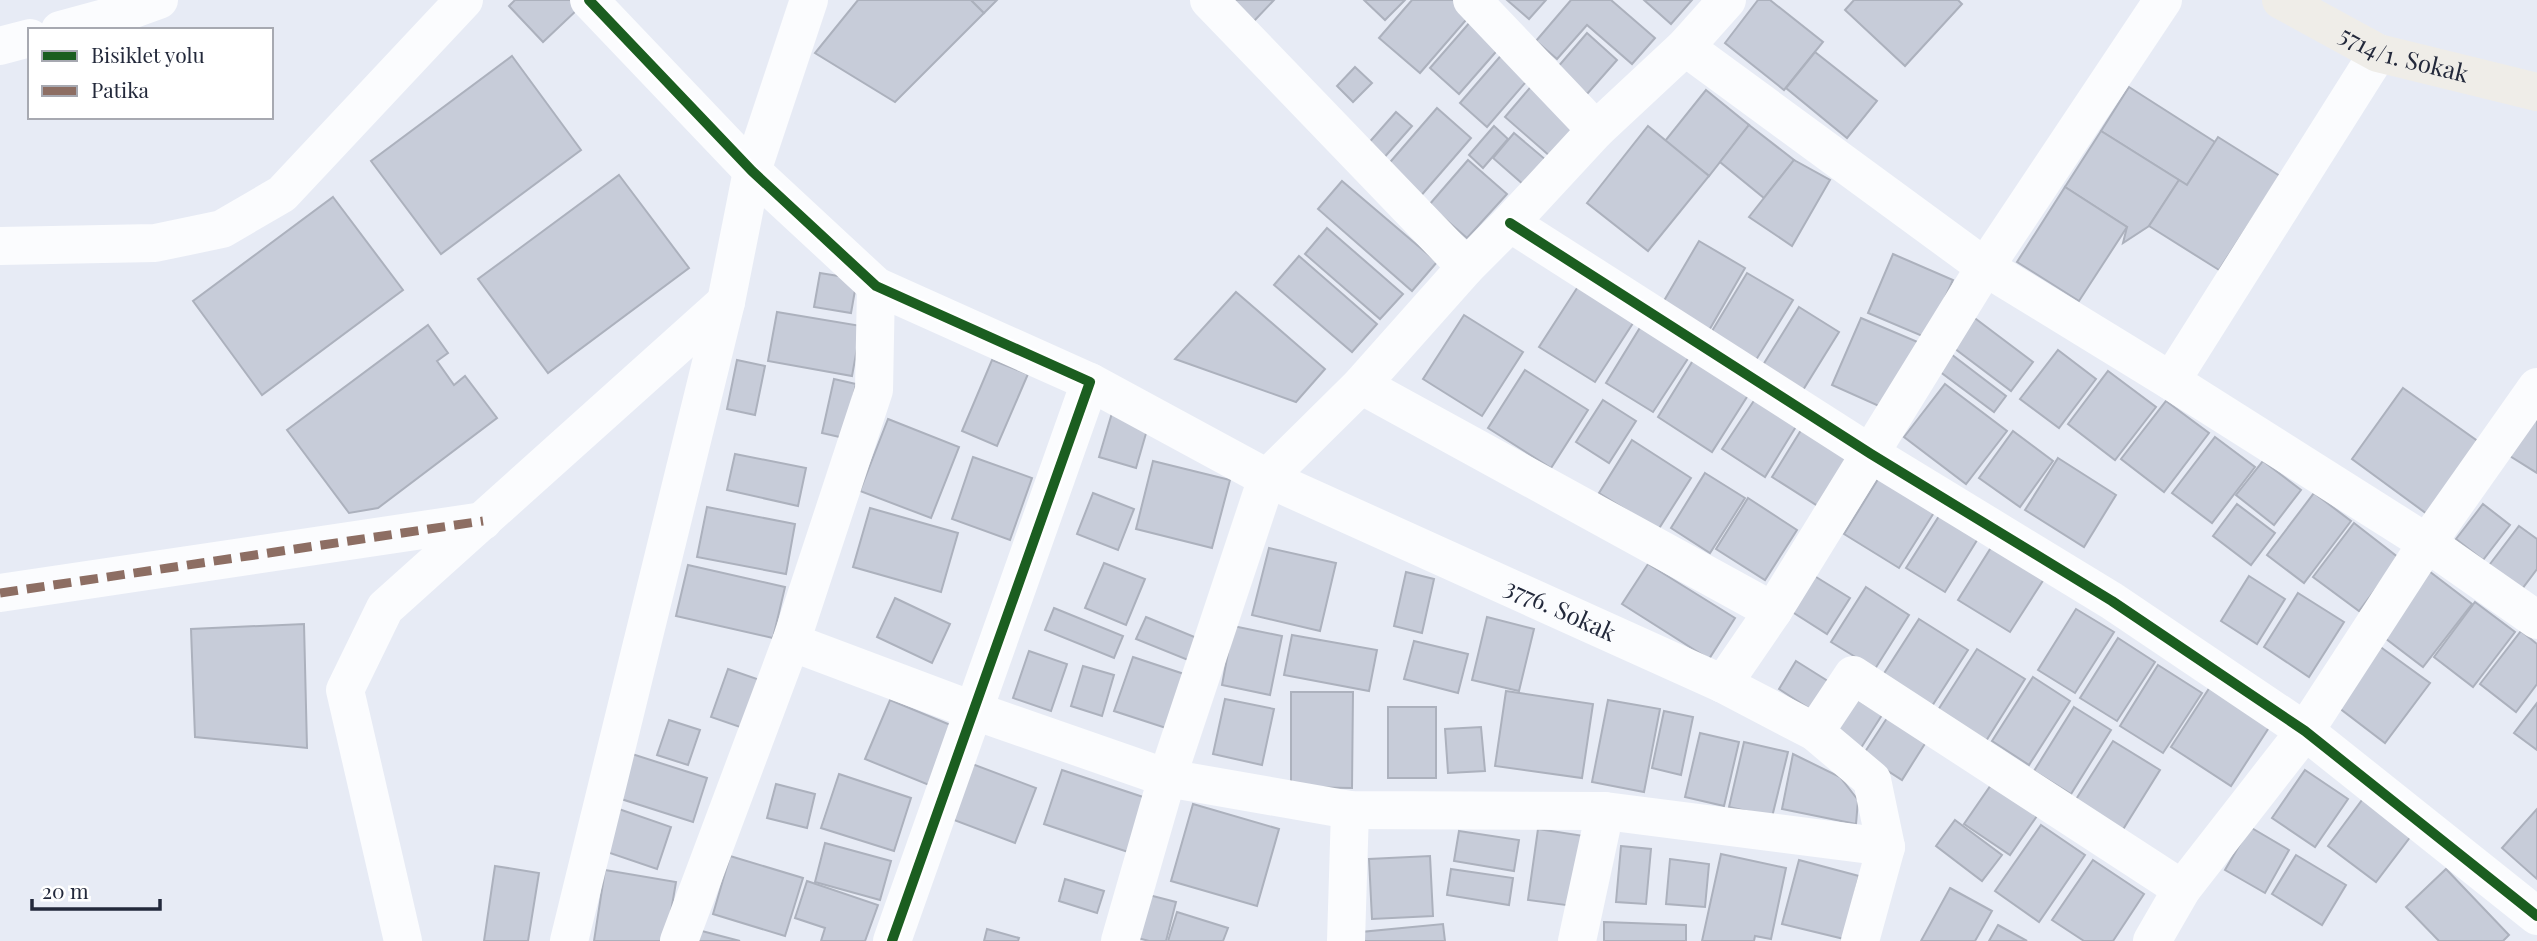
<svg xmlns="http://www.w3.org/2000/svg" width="2537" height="941" font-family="'Playfair Display',serif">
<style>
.building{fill:#c7ccd9;stroke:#acb1bd;stroke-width:2}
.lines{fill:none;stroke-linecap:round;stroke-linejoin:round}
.minor{stroke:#fbfcfe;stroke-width:38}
.major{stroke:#efede8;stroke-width:38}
.quiet{stroke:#8d6e63;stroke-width:9;stroke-dasharray:18 9;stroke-linecap:butt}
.cycleway-casing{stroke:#fff;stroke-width:15}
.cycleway{stroke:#1b5e20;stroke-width:10}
.labels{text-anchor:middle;stroke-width:6;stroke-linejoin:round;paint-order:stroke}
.street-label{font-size:24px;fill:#23293b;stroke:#fff}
</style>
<rect width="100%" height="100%" fill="#e7ebf5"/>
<!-- building -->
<g class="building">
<path d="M515,0h56l8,8 -36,34 -34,-36z"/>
<path d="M858,0h113l13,13 -89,89 -80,-49z"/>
<path d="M971,0h26l-13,13z"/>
<path d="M1232,0h42l-20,21z"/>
<path d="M1364,0h41l-20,20z"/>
<path d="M1412,0h45l15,13 -52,60 -41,-35z"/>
<path d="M1507,0h39l-17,19z"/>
<path d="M1571,0h40l44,38 -23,26 -45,-39 -30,34 -21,-18z"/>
<path d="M1644,0h48l-21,24z"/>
<path d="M1758,0h12l53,42 -39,48 -59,-47z"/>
<path d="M1854,0h104l4,4 -57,62 -60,-56z"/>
<path d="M1471,21l30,25 -42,48 -29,-26z"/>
<path d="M1587,33l30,27 -30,34 -30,-26z"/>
<path d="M1504,52l27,24 -44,51 -27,-24z"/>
<path d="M1815,52l62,49 -30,37 -61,-50z"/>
<path d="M512,56l69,94 -140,104 -70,-93z"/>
<path d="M1355,67l17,16 -19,19 -16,-16z"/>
<path d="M1534,83l46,40 -29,34 -46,-40z"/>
<path d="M2129,87l86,55 -28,43 -86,-54z"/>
<path d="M1706,90l43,35 -40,51 -44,-35z"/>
<path d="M1437,108l34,30 -52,60 -34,-30z"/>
<path d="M1396,112l16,14 -30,34 -16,-14z"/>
<path d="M1749,125l45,35 -30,38 -44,-36z"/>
<path d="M1494,126l14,13 -25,29 -14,-13z"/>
<path d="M1648,126l61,50 -61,75 -61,-48z"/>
<path d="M2101,131l78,49 -30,46 -26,17 4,-16 -62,-40z"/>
<path d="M1514,133l32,27 -22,25 -31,-27z"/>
<path d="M2218,137l62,39 -61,94 -70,-44 30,-46 8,5z"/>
<path d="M1468,160l39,34 -40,44 -38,-33z"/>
<path d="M1794,160l36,20 -38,66 -43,-29z"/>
<path d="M619,175l70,93 -141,105 -70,-94z"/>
<path d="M1342,181l95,81 -25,29 -94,-82z"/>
<path d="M2065,187l62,40 -48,74 -62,-39z"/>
<path d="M333,197l70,93 -141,105 -69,-94z"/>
<path d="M1327,228l76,66 -23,25 -75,-65z"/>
<path d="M1699,241l46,27 -41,71 -46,-28z"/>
<path d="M1893,254l60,26 -26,58 -59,-25z"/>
<path d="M1299,256l78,68 -25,28 -78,-67z"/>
<path d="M820,273l37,6 -6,34 -37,-6z"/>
<path d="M1747,273l46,27 -42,68 -45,-27z"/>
<path d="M1579,285l56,35 -40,62 -56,-35z"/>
<path d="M1236,292l89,77 -29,33 -121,-43z"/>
<path d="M1799,307l40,25 -41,66 -40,-25z"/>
<path d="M777,312l84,14 -9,50 -84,-15z"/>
<path d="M1464,315l59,37 -41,64 -59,-37z"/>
<path d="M1972,316l61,46 -22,29 -61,-46z"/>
<path d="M1861,318l59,25 -30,68 -58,-26z"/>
<path d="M428,325l20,28 -11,8 17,24 11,-9 32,42 -119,90 -29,5 -62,-83z"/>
<path d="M1641,326l48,31 -36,55 -47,-29z"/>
<path d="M2058,350l38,29 -37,49 -39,-29z"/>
<path d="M1697,354l55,35 -40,63 -54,-35z"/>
<path d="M1951,354l55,42 -12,16 -55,-41z"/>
<path d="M737,360l28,6 -10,49 -28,-6z"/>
<path d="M992,360l36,14 -31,72 -35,-15z"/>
<path d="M1525,370l63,40 -37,58 -63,-40z"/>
<path d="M2108,371l48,36 -41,53 -47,-36z"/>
<path d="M834,379l22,5 -12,54 -22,-5z"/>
<path d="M1945,384l62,47 -41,53 -62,-47z"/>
<path d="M2403,388l76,54 -52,72 -75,-55z"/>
<path d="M1755,399l42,26 -32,52 -43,-28z"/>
<path d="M1603,400l33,21 -27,42 -33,-21z"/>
<path d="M2166,401l43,32 -45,59 -43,-33z"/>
<path d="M2537,404v69l-32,-20z"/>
<path d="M1112,413l37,10 -13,45 -37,-11z"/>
<path d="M888,419l71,28 -28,71 -71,-27z"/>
<path d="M1803,427l49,32 -31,49 -49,-31z"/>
<path d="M2013,431l40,30 -33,46 -41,-29z"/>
<path d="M2215,437l40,30 -43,56 -40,-30z"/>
<path d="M1632,440l59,38 -33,52 -59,-37z"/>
<path d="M735,454l71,14 -8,38 -71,-16z"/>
<path d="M973,457l59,21 -22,62 -58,-21z"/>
<path d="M2058,458l58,37 -32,52 -59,-37z"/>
<path d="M1153,461l77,19 -18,68 -76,-19z"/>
<path d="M2263,461l38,29 -27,35 -38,-30z"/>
<path d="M1705,473l40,25 -35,55 -39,-25z"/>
<path d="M1880,476l55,35 -36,57 -55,-34z"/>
<path d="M1093,493l41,16 -16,41 -41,-16z"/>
<path d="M2314,493l37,28 -47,62 -37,-28z"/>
<path d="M1748,498l49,32 -32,50 -49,-31z"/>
<path d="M2237,504l38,29 -24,32 -38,-29z"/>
<path d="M2483,504l27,21 -27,35 -27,-21z"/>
<path d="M707,507l88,17 -9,50 -89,-17z"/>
<path d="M870,508l88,25 -17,59 -88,-25z"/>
<path d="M1941,513l38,24 -34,55 -39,-24z"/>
<path d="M2354,523l45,35 -40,53 -46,-34z"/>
<path d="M2519,526l18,13v30l-18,24 -32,-25z"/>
<path d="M1992,546l52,33 -34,53 -52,-32z"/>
<path d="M1269,548l67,15 -16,68 -68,-16z"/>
<path d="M1104,563l41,16 -19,46 -41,-17z"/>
<path d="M1648,564l87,54 -26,41 -87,-55z"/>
<path d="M688,565l97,22 -12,51 -97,-22z"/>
<path d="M2425,568l47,36 -49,63 -46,-35z"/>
<path d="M1406,572l28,7 -12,54 -28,-7z"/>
<path d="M1808,572l42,26 -23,36 -41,-26z"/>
<path d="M2249,576l36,23 -28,45 -36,-23z"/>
<path d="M1866,587l43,28 -34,54 -44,-27z"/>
<path d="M2298,593l46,29 -35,55 -45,-30z"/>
<path d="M895,598l55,26 -18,39 -55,-26z"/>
<path d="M2475,602l40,30 -42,55 -39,-30z"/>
<path d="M1054,608l69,28 -9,22 -69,-28z"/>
<path d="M2076,609l38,23 -39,61 -37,-23z"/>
<path d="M1146,617l51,21 -9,22 -52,-21z"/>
<path d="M1487,617l47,12 -15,62 -47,-11z"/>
<path d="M1919,619l49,31 -36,56 -49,-31z"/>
<path d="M304,624l3,124 -112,-11 -4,-108z"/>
<path d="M1233,626l49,10 -12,59 -48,-10z"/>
<path d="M2521,631l16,13v40l-21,28 -36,-28z"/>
<path d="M1292,635l85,15 -8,41 -85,-16z"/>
<path d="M2118,638l37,24 -38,59 -37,-23z"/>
<path d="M1414,641l54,13 -10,39 -54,-14z"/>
<path d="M2375,643l55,40 -45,60 -55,-42z"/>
<path d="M1977,649l48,30 -39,62 -48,-31z"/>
<path d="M1029,651l38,13 -16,47 -38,-13z"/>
<path d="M1133,657l51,17 -18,54 -52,-17z"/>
<path d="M1796,661l35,22 -18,28 -34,-22z"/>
<path d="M2158,665l44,28 -39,60 -43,-27z"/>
<path d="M1083,666l31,9 -12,41 -31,-10z"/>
<path d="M728,669l32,11 -17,48 -32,-11z"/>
<path d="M2033,677l37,24 -41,64 -37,-24z"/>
<path d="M2210,687l60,39 -39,60 -60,-39z"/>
<path d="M1506,691l87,13 -11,74 -87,-12z"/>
<path d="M1291,692h62l-1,96 -61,-1z"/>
<path d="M1850,695l32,20 -23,36 -32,-20z"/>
<path d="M1225,699l49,10 -12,56 -49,-11z"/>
<path d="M890,700l63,26 -24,59 -64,-26z"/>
<path d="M1608,700l52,9 -16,83 -52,-10z"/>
<path d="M2537,703v47l-23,-17z"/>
<rect x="1388" y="707" width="48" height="71"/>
<path d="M2074,707l37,23 -40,64 -37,-23z"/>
<path d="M1664,711l29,6 -12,58 -29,-7z"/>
<path d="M1887,718l39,24 -24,38 -39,-25z"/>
<path d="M669,720l31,10 -12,35 -31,-10z"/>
<path d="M1481,727l4,44 -37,2 -3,-44z"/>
<path d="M1700,733l39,9 -15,64 -39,-9z"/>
<path d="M2113,741l47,29 -38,61 -47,-30z"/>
<path d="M1744,742l44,10 -16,65 -43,-10z"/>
<path d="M632,754l75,24 -14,44 -75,-24z"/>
<path d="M1793,754l47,23 18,23 -2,24 -74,-15z"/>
<path d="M967,762l69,26 -21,55 -69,-26z"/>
<path d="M1062,770l84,28 -18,54 -84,-28z"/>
<path d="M2305,770l43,29 -33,48 -43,-29z"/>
<path d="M839,774l72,24 -17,53 -73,-23z"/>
<path d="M1993,782l46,31 -29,42 -46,-31z"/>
<path d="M776,784l39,10 -8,34 -40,-10z"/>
<path d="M2365,796l49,36 -38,50 -48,-36z"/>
<path d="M1193,804l86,25 -22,77 -86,-25z"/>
<path d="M613,807l58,20 -14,42 -59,-20z"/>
<path d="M2537,809v70l-35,-31z"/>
<path d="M1955,820l47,35 -20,26 -46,-35z"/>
<path d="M2041,825l44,30 -46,67 -44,-31z"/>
<path d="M2250,827l39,23 -24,43 -40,-23z"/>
<path d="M1538,829l46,7 -11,70 -45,-6z"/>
<path d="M1459,831l60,9 -5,31 -60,-10z"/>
<path d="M825,843l66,18 -11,39 -65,-18z"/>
<path d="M1621,846l30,3 -5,55 -30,-2z"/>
<path d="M1721,854l65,14 -15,71 -16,-3 -1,5h-52z"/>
<path d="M2296,855l50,30 -24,40 -50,-31z"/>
<path d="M730,856l73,22 -18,58 -72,-22z"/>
<path d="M1430,856l3,60 -61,3 -3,-60z"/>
<path d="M1670,859l39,5 -4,43 -39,-3z"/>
<path d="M1799,860l60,16 -15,63 -62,-15z"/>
<path d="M2093,860l51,34 -31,47h-29l-32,-21z"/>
<path d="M495,866l44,7 -11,68h-44z"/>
<path d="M1451,869l62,9 -4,27 -62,-10z"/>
<path d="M2446,869l63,66 -6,6h-64l-33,-34z"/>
<path d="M605,870l71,12 -10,59h-72z"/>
<path d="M1065,879l39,12 -7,22 -38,-12z"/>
<path d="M807,881l71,24 -13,36h-44l4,-13 -30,-10z"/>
<path d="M1950,888l42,23 -17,30h-54z"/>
<path d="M1145,894l31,8 -10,39h-17l-15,-4z"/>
<path d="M1177,912l51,16 -5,13h-55z"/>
<path d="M1604,922l82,3v16h-82z"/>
<path d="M1443,924l2,17h-83l-1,-9z"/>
<path d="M1998,925l29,16h-38z"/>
<path d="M987,929l32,9 -1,3h-34z"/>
<path d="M698,930l42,11h-45z"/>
</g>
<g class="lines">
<!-- minor -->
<g class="minor">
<path d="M589,0l163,171 124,115 214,96 -198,559"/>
<path d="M1209,0l257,267"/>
<path d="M1472,0l124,130"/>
<path d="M60,30l63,-17 36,-13"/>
<path d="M0,46l30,-8"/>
<path d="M1685,47l300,220 186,114 256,162 110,77"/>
<path d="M1510,223l361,231 241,147 193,130 232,185"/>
<path d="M0,246l155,-3 67,-14 60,-35 182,-194"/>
<path d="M2171,381l207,-328"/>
<path id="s1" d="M1090,382l177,96 456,206 92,48 57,48 14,67 -26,94"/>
<path d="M1361,385l412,226"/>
<path d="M0,593l483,-72"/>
<path d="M791,642l181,68 195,68 183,32 255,1 281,36"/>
<path d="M1723,684l50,-73 212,-344 178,-267"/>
<path d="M1815,732l38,-57 329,214"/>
<path d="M403,941l-58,-251 40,-82 341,-306"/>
<path d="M569,941l157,-639 26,-131 57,-171"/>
<path d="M679,941l112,-299 83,-252 2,-104"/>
<path d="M1120,941l47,-163 100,-300 94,-93 105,-118 44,-44 86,-93 89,-83 42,-47"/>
<path d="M1346,941l4,-131"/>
<path d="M1577,941l28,-130"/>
<path d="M2152,941l30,-52 123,-158 122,-188 110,-156"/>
</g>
<!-- major -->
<path class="major" id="s2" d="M2281,0l97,53 159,39"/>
<!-- quiet -->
<path class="quiet" d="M0,593l483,-72"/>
<!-- cycleway casing -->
<g class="cycleway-casing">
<g id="cycleway">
<path d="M589,0l163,171 124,115 214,96 -198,559"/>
<path d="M1510,223l361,231 241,147 193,130 232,185"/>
</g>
</g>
<!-- cycleway -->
<use href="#cycleway" class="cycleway"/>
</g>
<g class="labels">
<!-- street labels -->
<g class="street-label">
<text dy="8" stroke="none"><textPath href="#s2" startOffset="136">5714/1. Sokak</textPath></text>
<text dy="8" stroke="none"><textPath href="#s1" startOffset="523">3776. Sokak</textPath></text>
</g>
</g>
<!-- legend -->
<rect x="28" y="28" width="245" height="91" fill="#ffffff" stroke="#a7a9b1" stroke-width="2"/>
<rect x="42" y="51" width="35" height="10" fill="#1b5e20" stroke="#a7a9b1" stroke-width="2"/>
<text x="91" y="63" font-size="21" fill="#23293b">Bisiklet yolu</text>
<rect x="42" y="86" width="35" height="10" fill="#8d6e63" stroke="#a7a9b1" stroke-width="2"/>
<text x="91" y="98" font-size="21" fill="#23293b">Patika</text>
<!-- scale -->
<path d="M32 899v10h128v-10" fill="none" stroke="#23293b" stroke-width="3.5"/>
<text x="42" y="899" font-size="21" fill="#23293b" stroke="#ffffff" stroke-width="5" paint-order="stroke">20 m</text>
</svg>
